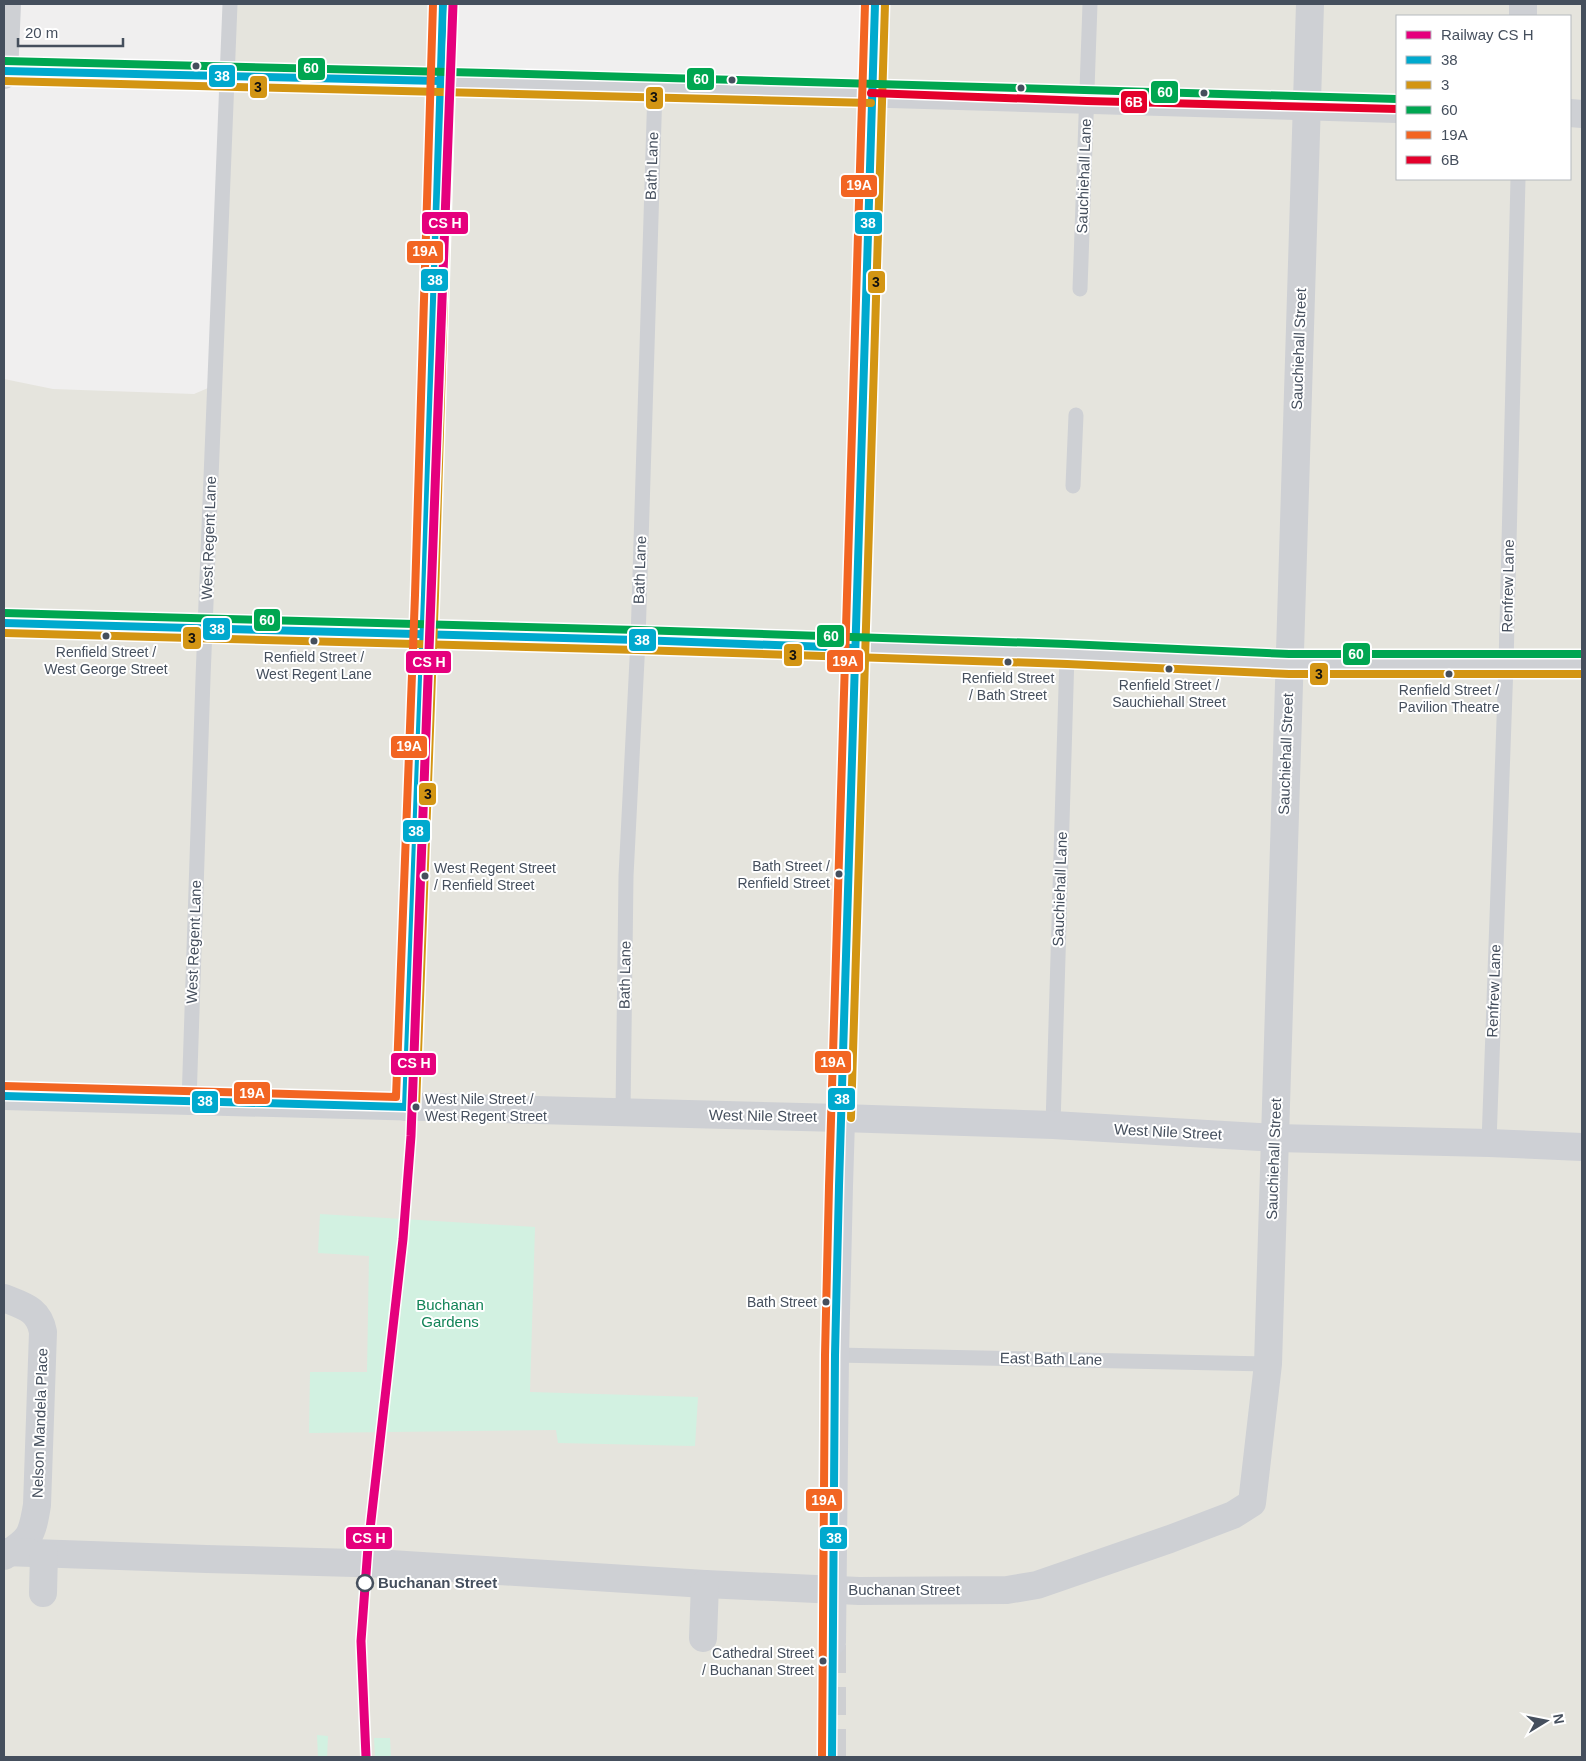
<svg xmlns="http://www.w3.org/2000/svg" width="1586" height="1761" font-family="Helvetica,sans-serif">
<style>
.commercial{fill:#e5e4dd;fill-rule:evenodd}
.green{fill:#d2f1e1}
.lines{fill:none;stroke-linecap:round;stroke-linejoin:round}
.secondary-tunnel{stroke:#cecfd2;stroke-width:28;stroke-dasharray:28 14;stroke-linecap:butt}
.lane{stroke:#ced0d4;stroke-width:15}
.street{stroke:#ced0d4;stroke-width:28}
.secondary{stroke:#ced0d5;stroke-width:28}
.bus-1-casing{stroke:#fff;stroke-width:11}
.bus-2-casing{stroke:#fff;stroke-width:11}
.bus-3-casing{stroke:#fff;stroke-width:11}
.bus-4-casing{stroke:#fff;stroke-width:11}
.bus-5-casing{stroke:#fff;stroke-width:11}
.bus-1{stroke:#00a9ce;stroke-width:8}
.bus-2{stroke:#d39513;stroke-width:8}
.bus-3{stroke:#00a651;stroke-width:8}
.bus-4{stroke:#f26522;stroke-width:8}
.bus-5{stroke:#e4002b;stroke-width:8}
.rail-1-casing{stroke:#fff;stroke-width:12}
.rail-1{stroke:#e5007d;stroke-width:9}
.bus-dot{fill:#454f5d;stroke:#fff;stroke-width:2}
.stop-dot{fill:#fff;stroke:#454f5d;stroke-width:2.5}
.labels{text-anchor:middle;stroke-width:4;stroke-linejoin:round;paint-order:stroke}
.bus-label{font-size:14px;fill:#454f5d;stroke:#fff}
.street-label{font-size:15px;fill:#454f5d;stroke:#fff}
.park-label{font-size:15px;fill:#118357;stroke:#fff}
.stop-label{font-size:15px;font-weight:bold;fill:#454f5d;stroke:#fff;text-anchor:start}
.line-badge{stroke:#fff;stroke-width:2}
.badge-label{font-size:14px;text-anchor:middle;font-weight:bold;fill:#fff}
.pale-badge-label{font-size:14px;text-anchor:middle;font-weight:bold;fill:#111}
</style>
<rect width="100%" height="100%" fill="#f0efef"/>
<!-- commercial -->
<path class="commercial" d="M230,4h213l-3,77 431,12 4,-89h707v1753h-1578v-1378l49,10 141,5 21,-9zM1397,16h173v163h-173z"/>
<!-- green -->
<g class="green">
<path d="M320,1214l215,13 -5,165 168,5 -3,49 -137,-3 -2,-13 -247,3 1,-61h57l2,-116 -51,-3z"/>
<path d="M317,1735l11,1 -1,21h-9z"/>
<path d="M374,1738h16l1,19h-16z"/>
</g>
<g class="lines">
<!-- secondary-tunnel -->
<path class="secondary-tunnel" d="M832,1757v-115"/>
<!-- lane -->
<g class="lane">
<path d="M1080,289l10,-285"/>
<path d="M1073,486l3,-71"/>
<path d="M189,1102l14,-424 27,-674"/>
<path d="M623,1113l3,-237 12,-236 17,-552"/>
<path d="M1053,1125l14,-471"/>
<path d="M1489,1143l17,-479 12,-485"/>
<path d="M835,1355l433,9"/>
</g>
<!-- street -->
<g class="street">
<path d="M1523,16v-12"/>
<path d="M4,71c464,9 929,25 1393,38"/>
<path d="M4,75l3,-71"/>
<path d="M1570,113l12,1"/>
<path d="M4,623l634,17 429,14 222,10h293"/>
<path d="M4,1096l837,22"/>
<path d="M406,1107l19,-512 18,-591"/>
<path d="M4,1298c20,8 35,11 39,34l-6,173c-5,31 -7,35 -33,51"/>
<path d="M4,1552l202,7 184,5 315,20 154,7 148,-1 30,-5 133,-46 63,-24 19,-12 16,-139 42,-1360"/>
<path d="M43,1593l1,-39"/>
<path d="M703,1638l2,-54"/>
</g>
<!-- secondary -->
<g class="secondary">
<path d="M841,1118l212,7 222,13 214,5 93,4"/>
<path d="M832,1642l3,-287 4,-169 36,-1182"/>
</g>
<!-- bus-1 casing -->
<g class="bus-1-casing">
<g id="bus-1">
<path d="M4,71l436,10"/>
<path d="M4,623l634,17 217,8"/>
<path d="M4,1096l402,11"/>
<path d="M406,1107l19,-512 18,-591"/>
<path d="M832,1757l3,-402 4,-169 36,-1182"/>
</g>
</g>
<!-- bus-2 casing -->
<g class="bus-2-casing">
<g id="bus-2">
<path d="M4,81l867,22"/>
<path d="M4,633l634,17 429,14 222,10h293"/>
<path d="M416,1107l19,-512 18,-591"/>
<path d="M851,1118l34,-1114"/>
</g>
</g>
<!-- bus-3 casing -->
<g class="bus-3-casing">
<g id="bus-3">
<path d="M4,61l523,13 870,25"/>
<path d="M4,613l634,17 429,14 222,10h293"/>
</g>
</g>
<!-- bus-4 casing -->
<g class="bus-4-casing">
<g id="bus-4">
<path d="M4,1086l392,11 19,-502 18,-591"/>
<path d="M822,1757l3,-402 4,-169 36,-1182"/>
</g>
</g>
<!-- bus-5 casing -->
<g class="bus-5-casing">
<path id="bus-5" d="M871,93l216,8 310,8"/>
</g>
<!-- bus-1 -->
<use href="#bus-1" class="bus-1"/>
<!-- bus-2 -->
<use href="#bus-2" class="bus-2"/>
<!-- bus-3 -->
<use href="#bus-3" class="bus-3"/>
<!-- bus-4 -->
<use href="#bus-4" class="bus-4"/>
<!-- bus-5 -->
<use href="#bus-5" class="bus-5"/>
<!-- rail-1 casing -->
<g class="rail-1-casing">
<path id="rail-1" d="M366,1757l-5,-116 7,-94 35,-308 8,-103 42,-1132"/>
</g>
<!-- rail-1 -->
<use href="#rail-1" class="rail-1"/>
</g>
<!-- markers -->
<g class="bus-dot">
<circle cx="196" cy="66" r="4.5"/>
<circle cx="732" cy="80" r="4.5"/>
<circle cx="1021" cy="88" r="4.5"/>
<circle cx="1204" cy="93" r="4.5"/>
<circle cx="106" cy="636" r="4.5"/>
<circle cx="314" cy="641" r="4.5"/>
<circle cx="1008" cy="662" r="4.5"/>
<circle cx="1169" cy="669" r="4.5"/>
<circle cx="1449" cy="674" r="4.5"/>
<circle cx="839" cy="874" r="4.5"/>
<circle cx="425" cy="876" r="4.5"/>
<circle cx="416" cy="1107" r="4.5"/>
<circle cx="826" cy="1302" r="4.5"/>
<circle cx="823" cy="1661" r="4.5"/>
</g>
<circle class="stop-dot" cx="365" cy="1583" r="8"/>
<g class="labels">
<!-- bus labels -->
<g class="bus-label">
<text x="106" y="657">Renfield Street /<tspan x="106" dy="17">West George Street</tspan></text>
<text x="314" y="662">Renfield Street /<tspan x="314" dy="17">West Regent Lane</tspan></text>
<text x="1008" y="683">Renfield Street<tspan x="1008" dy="17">/ Bath Street</tspan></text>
<text x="1169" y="690">Renfield Street /<tspan x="1169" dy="17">Sauchiehall Street</tspan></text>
<text x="1449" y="695">Renfield Street /<tspan x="1449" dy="17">Pavilion Theatre</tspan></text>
<text x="830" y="871" text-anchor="end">Bath Street /<tspan x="830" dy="17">Renfield Street</tspan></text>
<text x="434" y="873" text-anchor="start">West Regent Street<tspan x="434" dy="17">/ Renfield Street</tspan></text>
<text x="425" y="1104" text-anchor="start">West Nile Street /<tspan x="425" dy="17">West Regent Street</tspan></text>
<text x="817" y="1307" text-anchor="end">Bath Street</text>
<text x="814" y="1658" text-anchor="end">Cathedral Street<tspan x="814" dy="17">/ Buchanan Street</tspan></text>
</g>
<!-- street labels -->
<g class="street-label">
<text transform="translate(652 166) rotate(-88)" y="5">Bath Lane</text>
<text transform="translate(1084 176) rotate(-88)" y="5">Sauchiehall Lane</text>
<text transform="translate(1299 349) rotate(-88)" y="5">Sauchiehall Street</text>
<text transform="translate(209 538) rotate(-88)" y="5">West Regent Lane</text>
<text transform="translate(640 570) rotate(-88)" y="5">Bath Lane</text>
<text transform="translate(1508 586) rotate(-89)" y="5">Renfrew Lane</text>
<text transform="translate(1286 754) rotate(-88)" y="5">Sauchiehall Street</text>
<text transform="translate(1060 889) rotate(-88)" y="5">Sauchiehall Lane</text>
<text transform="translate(194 942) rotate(-88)" y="5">West Regent Lane</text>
<text transform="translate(625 975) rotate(-89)" y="5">Bath Lane</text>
<text transform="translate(1494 991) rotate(-88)" y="5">Renfrew Lane</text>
<text transform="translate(763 1116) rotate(1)" y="5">West Nile Street</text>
<text transform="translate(1168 1132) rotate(3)" y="5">West Nile Street</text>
<text transform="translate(1274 1159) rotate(-88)" y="5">Sauchiehall Street</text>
<text transform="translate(1051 1359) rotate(1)" y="5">East Bath Lane</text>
<text transform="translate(40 1423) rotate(-88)" y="5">Nelson Mandela Place</text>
<text x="904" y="1595">Buchanan Street</text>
</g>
<!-- park labels -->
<g class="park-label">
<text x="450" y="1310">Buchanan<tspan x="450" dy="17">Gardens</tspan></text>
</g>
<!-- stop labels -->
<g class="stop-label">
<text x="378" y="1588">Buchanan Street</text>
</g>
</g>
<g class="line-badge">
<rect x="297" y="57" width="29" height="24" rx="5" fill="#00a651"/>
<rect x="208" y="64" width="28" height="24" rx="5" fill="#00a9ce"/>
<rect x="686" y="67" width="29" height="24" rx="5" fill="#00a651"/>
<rect x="249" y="75" width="19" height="24" rx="5" fill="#d39513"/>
<rect x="1150" y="80" width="29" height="24" rx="5" fill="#00a651"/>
<rect x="645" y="86" width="19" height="24" rx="5" fill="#d39513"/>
<rect x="1120" y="90" width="28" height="24" rx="5" fill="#e4002b"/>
<rect x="840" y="174" width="38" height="24" rx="5" fill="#f26522"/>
<rect x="854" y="211" width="29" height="24" rx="5" fill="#00a9ce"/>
<rect x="421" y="211" width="48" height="24" rx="5" fill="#e5007d"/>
<rect x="406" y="240" width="38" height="24" rx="5" fill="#f26522"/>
<rect x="420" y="268" width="29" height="24" rx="5" fill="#00a9ce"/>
<rect x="867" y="270" width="19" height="24" rx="5" fill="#d39513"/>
<rect x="253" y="608" width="28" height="24" rx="5" fill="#00a651"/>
<rect x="202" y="617" width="29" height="24" rx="5" fill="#00a9ce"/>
<rect x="816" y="624" width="29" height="24" rx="5" fill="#00a651"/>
<rect x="182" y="626" width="20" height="24" rx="5" fill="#d39513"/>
<rect x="628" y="628" width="29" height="24" rx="5" fill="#00a9ce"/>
<rect x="1342" y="642" width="29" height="24" rx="5" fill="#00a651"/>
<rect x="783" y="643" width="20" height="24" rx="5" fill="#d39513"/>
<rect x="826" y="649" width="38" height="24" rx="5" fill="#f26522"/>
<rect x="405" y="650" width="47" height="24" rx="5" fill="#e5007d"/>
<rect x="1309" y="662" width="20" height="24" rx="5" fill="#d39513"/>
<rect x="390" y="735" width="38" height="24" rx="5" fill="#f26522"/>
<rect x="418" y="782" width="19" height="24" rx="5" fill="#d39513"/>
<rect x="402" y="819" width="29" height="24" rx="5" fill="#00a9ce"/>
<rect x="814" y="1050" width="38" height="24" rx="5" fill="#f26522"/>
<rect x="390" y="1052" width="47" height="24" rx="5" fill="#e5007d"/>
<rect x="233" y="1081" width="38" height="24" rx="5" fill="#f26522"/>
<rect x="827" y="1087" width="29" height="24" rx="5" fill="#00a9ce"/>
<rect x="191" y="1090" width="28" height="24" rx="5" fill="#00a9ce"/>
<rect x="805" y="1488" width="38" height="24" rx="5" fill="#f26522"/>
<rect x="819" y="1526" width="29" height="24" rx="5" fill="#00a9ce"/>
<rect x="345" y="1526" width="48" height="24" rx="5" fill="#e5007d"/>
</g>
<g class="badge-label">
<text x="311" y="73">60</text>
<text x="222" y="81">38</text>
<text x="701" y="84">60</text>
<text x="1165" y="97">60</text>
<text x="1134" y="107">6B</text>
<text x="859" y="190">19A</text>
<text x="868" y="228">38</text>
<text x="445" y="228">CS H</text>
<text x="425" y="256">19A</text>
<text x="435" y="285">38</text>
<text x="267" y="625">60</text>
<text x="217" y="634">38</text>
<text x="831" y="641">60</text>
<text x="642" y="645">38</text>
<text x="1356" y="659">60</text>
<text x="845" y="666">19A</text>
<text x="429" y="667">CS H</text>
<text x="409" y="751">19A</text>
<text x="416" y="836">38</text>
<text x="833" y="1067">19A</text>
<text x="414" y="1068">CS H</text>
<text x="252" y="1098">19A</text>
<text x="842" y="1104">38</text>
<text x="205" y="1106">38</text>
<text x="824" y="1505">19A</text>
<text x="834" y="1543">38</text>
<text x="369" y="1543">CS H</text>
</g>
<g class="pale-badge-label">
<text x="258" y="92">3</text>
<text x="654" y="102">3</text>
<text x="876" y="287">3</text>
<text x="192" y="643">3</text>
<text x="793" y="660">3</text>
<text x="1319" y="679">3</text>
<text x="428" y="799">3</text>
</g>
<!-- border -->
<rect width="1586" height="1761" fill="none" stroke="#454f5d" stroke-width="10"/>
<!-- legend -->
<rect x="1396" y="15" width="175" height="165" fill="#ffffff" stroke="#b5b9be"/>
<rect x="1406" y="31" width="25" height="8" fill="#e5007d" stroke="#b5b9be"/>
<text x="1441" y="40" font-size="15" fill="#454f5d">Railway CS H</text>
<rect x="1406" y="56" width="25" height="8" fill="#00a9ce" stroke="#b5b9be"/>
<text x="1441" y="65" font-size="15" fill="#454f5d">38</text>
<rect x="1406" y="81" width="25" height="8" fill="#d39513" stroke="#b5b9be"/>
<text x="1441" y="90" font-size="15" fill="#454f5d">3</text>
<rect x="1406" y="106" width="25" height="8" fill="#00a651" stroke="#b5b9be"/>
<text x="1441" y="115" font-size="15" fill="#454f5d">60</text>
<rect x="1406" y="131" width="25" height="8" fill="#f26522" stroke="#b5b9be"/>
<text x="1441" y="140" font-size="15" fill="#454f5d">19A</text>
<rect x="1406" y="156" width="25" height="8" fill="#e4002b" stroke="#b5b9be"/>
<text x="1441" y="165" font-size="15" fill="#454f5d">6B</text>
<!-- north arrow -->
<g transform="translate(1546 1721) rotate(80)" stroke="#ffffff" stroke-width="4" paint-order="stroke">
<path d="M0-4L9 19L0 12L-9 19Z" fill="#454f5d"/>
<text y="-8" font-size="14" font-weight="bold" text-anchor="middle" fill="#454f5d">N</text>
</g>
<!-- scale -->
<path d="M18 38v8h105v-8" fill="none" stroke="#454f5d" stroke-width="2.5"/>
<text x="25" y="38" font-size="15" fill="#454f5d" stroke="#ffffff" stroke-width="4" paint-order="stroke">20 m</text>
</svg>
